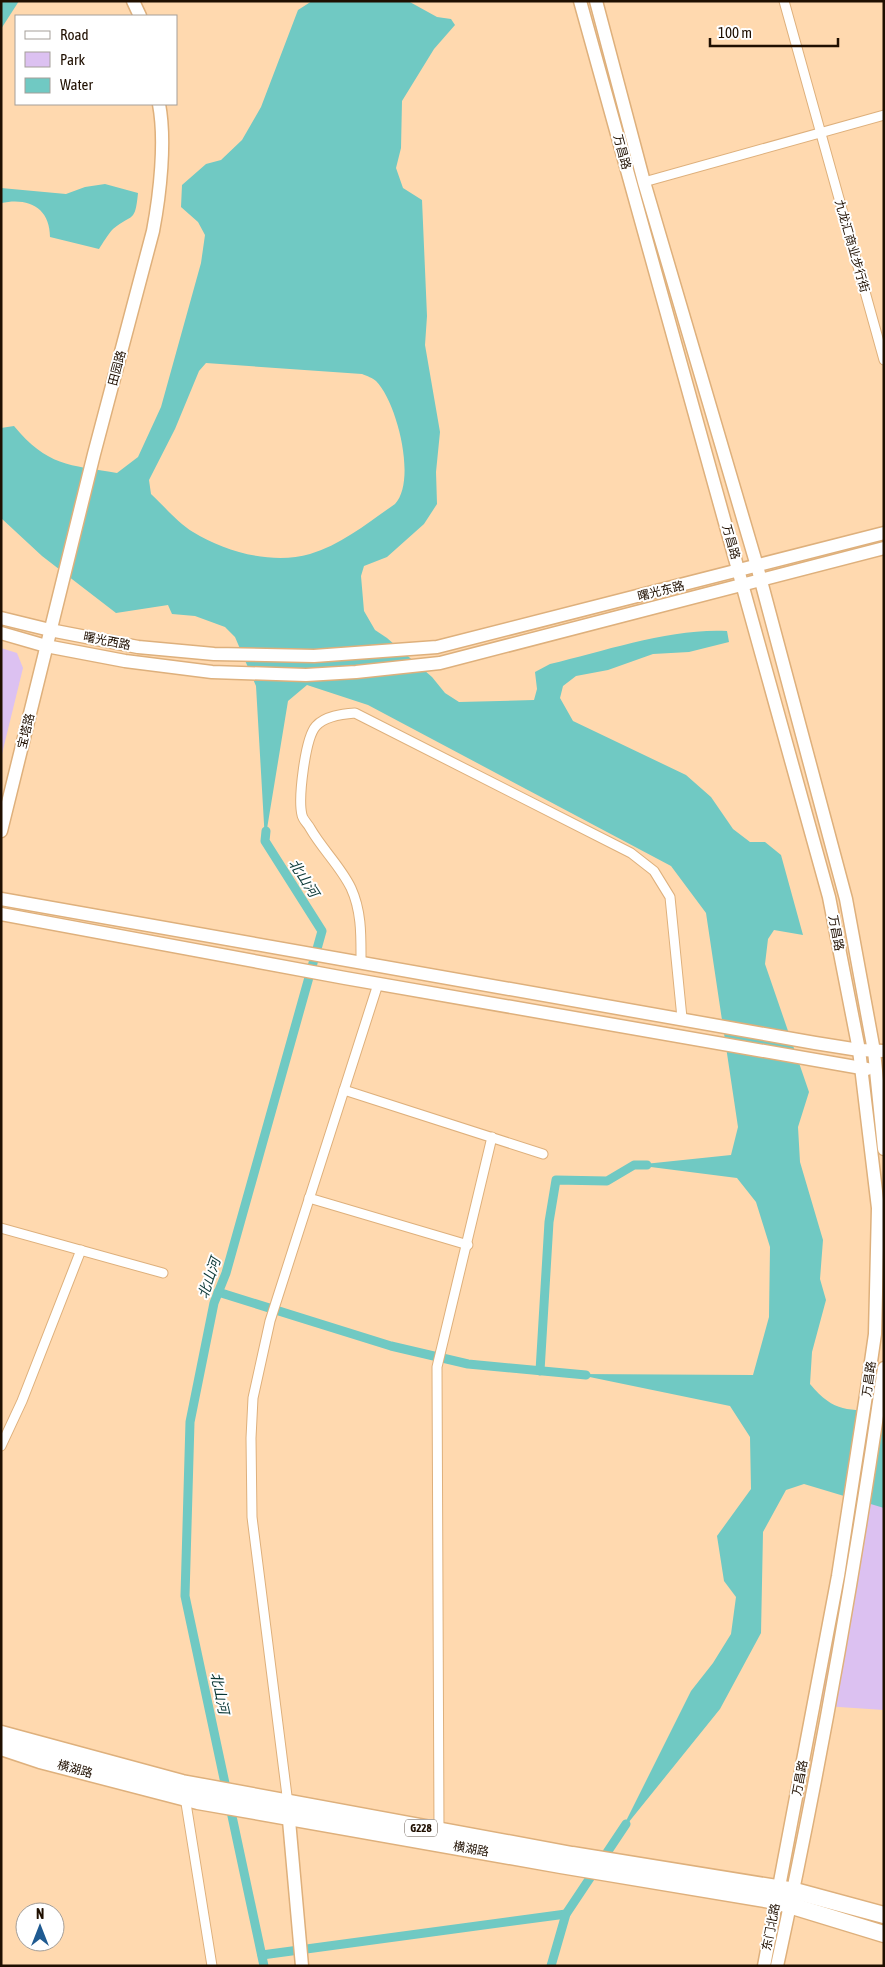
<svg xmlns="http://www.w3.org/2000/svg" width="885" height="1967" font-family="'Asap Condensed','Noto Sans SC',sans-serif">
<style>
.green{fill:#dcc1f1}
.water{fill:#70c9c3;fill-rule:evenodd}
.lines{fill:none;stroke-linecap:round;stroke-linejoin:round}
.canal{stroke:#70c9c3;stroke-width:9}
.street-casing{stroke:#deb07c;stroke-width:11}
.secondary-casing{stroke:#deb07c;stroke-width:15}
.highway-casing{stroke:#deb07c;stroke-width:19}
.street{stroke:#fff;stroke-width:9}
.secondary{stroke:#fff;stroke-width:12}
.highway{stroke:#fff;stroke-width:16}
.labels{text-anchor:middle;stroke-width:4;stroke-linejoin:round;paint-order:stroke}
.shield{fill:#fff;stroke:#62574c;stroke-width:1}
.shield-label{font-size:11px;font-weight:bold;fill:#1f0f00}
.street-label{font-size:12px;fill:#1f0f00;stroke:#fff}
.water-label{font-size:14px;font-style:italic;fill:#093634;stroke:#fff}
</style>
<rect width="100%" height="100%" fill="#ffd9af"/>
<!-- green -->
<g class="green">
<path d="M1,648l16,5 6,15 -22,90z"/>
<path d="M884,1406v304l-60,-4 -2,-6 45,-292z"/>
</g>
<!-- water -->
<g class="water">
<path d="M1,1h18l-18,28z"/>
<path d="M312,1h96l29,16 14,2 4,6 -21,24 -32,52 -1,47 -5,20 7,20 19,12 5,116 -2,29 15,87 -4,40 1,32 -13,20 -37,33 -23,9 -3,10 3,35 11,19 12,8 45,39 13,16 14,9 75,-2 3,-11 -2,-17 15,-8c55,-13 121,-36 177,-33l2,11 -40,10 -36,2 -45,16 -32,6 -13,10 -3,12 13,23 113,54 25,22 22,32 17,13h15l16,13 22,80 -29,-5 -6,9 -3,25 44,128 -11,35 2,35 23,78 -3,39 6,21 -14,52 -2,32c25,30 38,25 74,27v97l-80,-24 -18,6 -23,42 -2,101 -41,76 -100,124 71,-142 22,-28 18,-29 5,-37 -12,-16 -7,-45 34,-47 -1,-52 -20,-31 -155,-32 178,1 16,-58 1,-70 -14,-45 -19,-24 -102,-13 96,-10 7,-28 -32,-214 -35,-47 -303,-161 -61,-20 -19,16 -23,140 -9,-155 -21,-49 -10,-10 -30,-11 -23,-2 -4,-9 -52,8 -74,-57 -41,-38v-90l13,-2c33,40 55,39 103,47l21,-16 23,-50 40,-144 4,-28 -7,-13 -17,-15 1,-22 24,-21 15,-4 21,-20 19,-33 37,-97zM206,363l156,11c5,2 11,4 14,7 21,21 41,100 19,123 -26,18 -54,41 -85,50 -37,11 -85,-2 -117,-22 -15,-9 -29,-26 -42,-38l-2,-14 26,-51 24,-58z"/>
<path d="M105,184l33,9c-3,30 -5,20 -25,36 -5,5 -10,14 -14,20l-49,-12c0,-29 -21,-40 -49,-34v-15l65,6 19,-7z"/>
</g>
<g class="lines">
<!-- canal -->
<g class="canal">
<path d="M218,1292l173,54 77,18 118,11"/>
<path d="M540,1371l9,-149 7,-42 51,1 27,-16h13"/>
<path d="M262,1955l304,-41"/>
<path d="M264,1966l-79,-370 5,-174 24,-119 12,-30 96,-342 -57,-90 1,-10"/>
<path d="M551,1966l15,-52 60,-90"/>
</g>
<!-- street casing -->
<g class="street-casing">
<g id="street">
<path d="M784,1l100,359"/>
<path d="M644,182l240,-67"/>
<path d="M361,963c0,-26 1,-51 -10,-75 -10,-21 -29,-39 -41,-60 -2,-4 -7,-8 -8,-13 -4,-16 3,-77 14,-89 9,-10 26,-12 39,-13l276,140 23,18 16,26 12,121"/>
<path d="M344,1090l199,64"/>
<path d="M309,1198l159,47"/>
<path d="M1,1228l162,45"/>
<path d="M1,1446l21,-45 59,-151"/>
<path d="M185,1797l27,169"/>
<path d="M288,1804l-36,-287 -1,-79 2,-40 17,-77 108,-337"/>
<path d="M439,1831l-2,-464 55,-230"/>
</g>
</g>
<!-- secondary casing -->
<g class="secondary-casing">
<g id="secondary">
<path d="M133,1l7,15"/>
<path d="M580,1l249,896 30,153 19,158 -3,126 -8,55 -29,187 -74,390"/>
<path d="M596,1l48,181 113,384 89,333 28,152 10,98"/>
<path d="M1,618l49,12 88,17 76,7 100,2 123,-9 447,-114"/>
<path d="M1,633l45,13 79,15 87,11 94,3 50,-3 84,-9 444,-115"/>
<path d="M1,831l93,-377 59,-223c7,-37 13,-90 6,-127"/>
<path d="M1,899l814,144 44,7 25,1"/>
<path d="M1,914l344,64 522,91"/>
<path d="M288,1809l14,157"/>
<path d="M777,1966c43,-198 78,-397 107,-598"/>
</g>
</g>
<!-- highway casing -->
<g class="highway-casing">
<g id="highway">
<path d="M1,1734l181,49 390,72 223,36 89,24"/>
<path d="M1,1747l39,13 158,41 363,64 215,36 108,33"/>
</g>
</g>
<!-- street -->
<use href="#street" class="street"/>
<!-- secondary -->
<use href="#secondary" class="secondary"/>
<!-- highway -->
<use href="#highway" class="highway"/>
</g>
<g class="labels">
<!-- shield labels -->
<rect class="shield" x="405" y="1819.5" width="32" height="17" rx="4"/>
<g class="shield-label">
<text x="421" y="1832">G228</text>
</g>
<!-- street labels -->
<g class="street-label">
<text transform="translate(622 152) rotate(75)" y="4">万昌路</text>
<text transform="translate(852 246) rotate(74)" y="4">九龙汇商业步行街</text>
<text transform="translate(117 368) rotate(-75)" y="4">田园路</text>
<text transform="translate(731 542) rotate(74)" y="4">万昌路</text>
<text transform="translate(661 591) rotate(-14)" y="4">曙光东路</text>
<text transform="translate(107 641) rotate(11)" y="4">曙光西路</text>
<text transform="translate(26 731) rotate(-76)" y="4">宝塔路</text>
<text transform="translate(836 933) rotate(79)" y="4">万昌路</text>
<text transform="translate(869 1379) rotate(-82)" y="4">万昌路</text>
<text transform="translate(75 1769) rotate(15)" y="4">横湖路</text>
<text transform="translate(800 1778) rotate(-79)" y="4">万昌路</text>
<text transform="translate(471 1849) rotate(10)" y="4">横湖路</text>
<text transform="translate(771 1927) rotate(-79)" y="4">东门北路</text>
</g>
<!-- water labels -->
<g class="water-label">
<text transform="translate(304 878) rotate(57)" y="5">北山河</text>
<text transform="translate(209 1278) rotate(-71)" y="5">北山河</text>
<text transform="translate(220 1693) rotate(78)" y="5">北山河</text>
</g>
</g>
<!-- border -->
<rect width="885" height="1967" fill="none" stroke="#1f0f00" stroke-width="5"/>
<!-- legend -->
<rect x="15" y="15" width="162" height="90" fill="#ffffff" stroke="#a59f99"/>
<rect x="25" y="31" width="25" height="8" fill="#ffffff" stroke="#a59f99"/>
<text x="60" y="40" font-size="15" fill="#1f0f00">Road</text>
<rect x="25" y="52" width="25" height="15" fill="#dcc1f1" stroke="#a59f99"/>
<text x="60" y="65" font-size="15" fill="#1f0f00">Park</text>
<rect x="25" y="78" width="25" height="15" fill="#70c9c3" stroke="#a59f99"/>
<text x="60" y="90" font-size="15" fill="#1f0f00">Water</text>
<!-- north arrow -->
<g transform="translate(40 1927)"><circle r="24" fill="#ffffff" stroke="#a59f99"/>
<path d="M0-4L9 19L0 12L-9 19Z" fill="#1f5a91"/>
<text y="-8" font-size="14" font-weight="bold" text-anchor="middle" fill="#1f0f00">N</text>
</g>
<!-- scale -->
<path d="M710 38v8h128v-8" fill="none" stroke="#1f0f00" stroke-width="2.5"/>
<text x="718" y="38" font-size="15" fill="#1f0f00" stroke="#ffffff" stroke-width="4" paint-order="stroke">100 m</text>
</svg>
